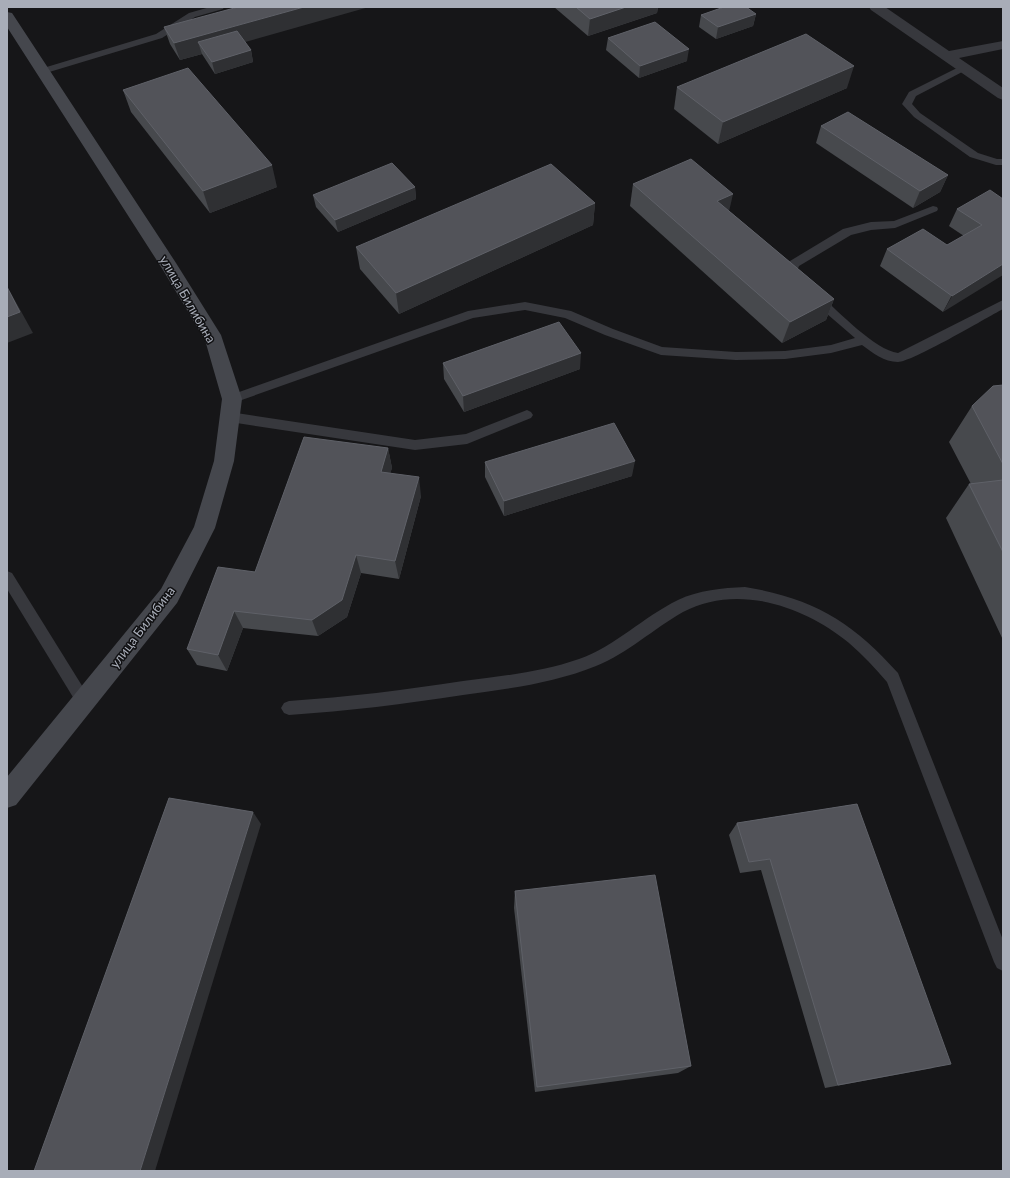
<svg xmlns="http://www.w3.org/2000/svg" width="1010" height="1178" font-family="Lato,sans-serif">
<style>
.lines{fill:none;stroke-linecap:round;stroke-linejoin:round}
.lane{fill:#37383d;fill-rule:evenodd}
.street{fill:#37383d;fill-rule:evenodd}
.secondary{fill:#45474d;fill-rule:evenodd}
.wall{fill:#47494d}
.shaded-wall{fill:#2f3033}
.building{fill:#525359;stroke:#5f6168}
.labels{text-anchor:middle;stroke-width:3;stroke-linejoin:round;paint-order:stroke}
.street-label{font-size:13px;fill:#a8adb8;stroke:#111113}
</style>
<rect width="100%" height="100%" fill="#161618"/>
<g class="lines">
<!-- lane -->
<g class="lane">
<path d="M210,7h14l-1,2 -28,8 -33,21 -116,35h-6l-2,-2 2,-2 116,-35 33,-21z"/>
<path d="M963,65l3,1 2,2 -2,2 -50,26 -4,8 8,9 58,40 19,6h6v6h-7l-26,-8 -56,-40 -12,-13 7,-12z"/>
<path d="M933,206l4,1 1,2 -1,2 -42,17 -24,2 -20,5 -52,31 -2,5 6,10 -2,3h-8l-6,-7 -2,-6 5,-10 53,-32 28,-7 23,-1z"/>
<path d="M816,294l4,1c18,16 55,55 78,58l105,-53v9c-17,9 -91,53 -105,53 -14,0 -25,-9 -36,-17l-31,8 -46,6 -49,1 -75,-5 -56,-20 -40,-17 -40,-8 -52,8 -237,84 -4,2 -4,-2 -2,-3 2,-3 240,-85 57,-9 46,9 42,18 49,18 74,5 49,-1 46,-6 24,-7 -43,-37 -2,-3 2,-3z"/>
<path d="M527,410l4,2 2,3 -2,3 -64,26 -52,6 -185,-28 -4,-2 -2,-3 2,-3 4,-2 185,28 51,-6z"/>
<path d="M7,571l5,2 77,124 3,5 -3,5 -5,2 -5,-2 -72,-118z"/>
<path d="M745,587c68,11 108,35 153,86l105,267v31l-6,-3 -3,-6 -107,-280c-12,-14 -24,-27 -38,-39 -45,-37 -112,-60 -166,-31 -30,17 -55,41 -87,54 -42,17 -88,23 -133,29 -58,9 -115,16 -174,20l-5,-2 -3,-5 3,-5 5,-2c59,-4 116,-11 174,-20 39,-5 79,-9 116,-22 37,-13 64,-42 99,-59 21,-10 44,-12 67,-13z"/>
</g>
<!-- street -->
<path class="street" d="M869,7h16l64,44 54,-10v8l-44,9 44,30v12l-5,-2 -127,-88z"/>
<!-- secondary -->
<path class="secondary" d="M7,12l5,1 2,3 162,247 45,72 21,64 -8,62 -19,67 -38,75 -161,202 -9,3v-31l154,-188 33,-62 20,-66 8,-62 -17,-59 -42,-70 -156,-243z"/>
</g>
<!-- wall -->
<g class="wall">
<path d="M554,7h104l-1,6 -69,23z"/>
<path d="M756,14l-3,12 -37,13 -17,-12 2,-12z"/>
<path d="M164,27l80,15 7,8 2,12 -38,12 -13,-20 -22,6 -10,-16z"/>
<path d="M608,38l79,23 -48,17 -33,-28z"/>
<path d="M677,87l170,1 -129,56 -44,-35z"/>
<path d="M123,90l154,97 -67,26 -79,-101z"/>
<path d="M821,126l127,49 -8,17 -27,16 -97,-65z"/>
<path d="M633,184l96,27 105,88 -8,21 -44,23 -152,-137z"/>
<path d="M415,187l1,12 -78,33 -22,-25 -3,-12z"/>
<path d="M1003,199l-60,113 -63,-46 7,-17 60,-4 17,-9 -15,-10 8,-17z"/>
<path d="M595,203l-2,22 -194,89 -39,-45 -4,-22z"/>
<path d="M443,363l137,6 -116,43 -20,-33z"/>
<path d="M1003,385v255l-57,-122 23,-34h2l-22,-42 23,-36z"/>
<path d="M388,448l4,20 -2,5 31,23 -22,83 -38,-6 -14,44 -29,19 -75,-8 -16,43 -30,-6 -10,-16 68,-77z"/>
<path d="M485,462l147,14 -128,40 -19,-39z"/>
<path d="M857,804l76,264 -108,20 -64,-218 -21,3 -11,-38 8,-12z"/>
<path d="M515,891l176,175 -13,7 -143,19 -21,-184z"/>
</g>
<!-- shaded-wall -->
<g class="shaded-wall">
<path d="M304,7h65l-163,46 -8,-11 4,12 -22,6 -6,-17z"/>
<path d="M626,7h32l-1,6 -69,23 2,-17z"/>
<path d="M756,14l-3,12 -37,13 2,-12z"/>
<path d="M689,49l-2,12 -48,17 1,-12z"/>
<path d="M251,50l2,12 -38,12 -3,-12z"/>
<path d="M854,66l-7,22 -129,56 5,-22z"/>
<path d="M272,165l5,22 -67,26 -7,-22z"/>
<path d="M948,175l-8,17 -27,16 7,-17z"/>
<path d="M415,187l1,12 -78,33 -3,-12z"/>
<path d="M733,194l-5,22 -11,-15z"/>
<path d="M595,203l-2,22 -194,89 -3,-21z"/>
<path d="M1003,264v11l-60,37 9,-16z"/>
<path d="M7,286l26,47 -26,10z"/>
<path d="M834,299l-8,21 -44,23 8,-21z"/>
<path d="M581,353l-1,16 -116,43 -1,-16z"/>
<path d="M388,448l4,20 -7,23 -4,-19z"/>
<path d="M635,461l-3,15 -128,40v-15z"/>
<path d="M419,477l2,19 -22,83 -4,-18z"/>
<path d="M356,555l5,18 -14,44 -29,19 -6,-16z"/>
<path d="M234,611l9,17 -16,43 -9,-16z"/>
<path d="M253,812l8,12 -106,347h-15z"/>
</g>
<!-- building -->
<g class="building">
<path d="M238,7h66l-130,36 -10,-16z"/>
<path d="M576,7h50l-36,12z"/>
<path d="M724,7h22l10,7 -38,13 -17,-12z"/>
<path d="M655,22l34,27 -49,17 -32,-28z"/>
<path d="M237,31l14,19 -39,12 -14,-20z"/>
<path d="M806,34l48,32 -131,56 -46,-35z"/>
<path d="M188,68l84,97 -69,26 -80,-101z"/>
<path d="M848,112l100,63 -28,16 -99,-65z"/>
<path d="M691,159l42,35 -16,7 117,98 -44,23 -157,-138z"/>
<path d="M392,163l23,24 -80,33 -22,-25z"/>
<path d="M551,164l44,39 -199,90 -40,-46z"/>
<path d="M990,190l13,9v65l-51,32 -65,-47 36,-20 24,16 35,-20 -25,-16z"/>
<path d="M7,287l13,25 -13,5z"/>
<path d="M559,322l22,31 -118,43 -20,-33z"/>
<path d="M1003,385v79l-31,-58 21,-20z"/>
<path d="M614,423l21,38 -131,40 -19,-39z"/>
<path d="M304,437l84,11 -7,24 38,5 -24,84 -39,-6 -14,45 -30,20 -78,-9 -16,44 -31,-6 31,-82 37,5z"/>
<path d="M1003,480v72l-34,-68z"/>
<path d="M169,798l84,14 -113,359h-106z"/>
<path d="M857,804l94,260 -113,21 -68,-226 -21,3 -12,-39z"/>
<path d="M655,875l36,191 -154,21 -22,-196z"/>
</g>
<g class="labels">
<!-- street labels -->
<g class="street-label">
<text transform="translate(188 299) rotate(60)" y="5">улица Билибина</text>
<text transform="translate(142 627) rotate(-53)" y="5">улица Билибина</text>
</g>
</g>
<!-- border -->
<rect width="1010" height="1178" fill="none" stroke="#a8adb8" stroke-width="16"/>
</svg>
